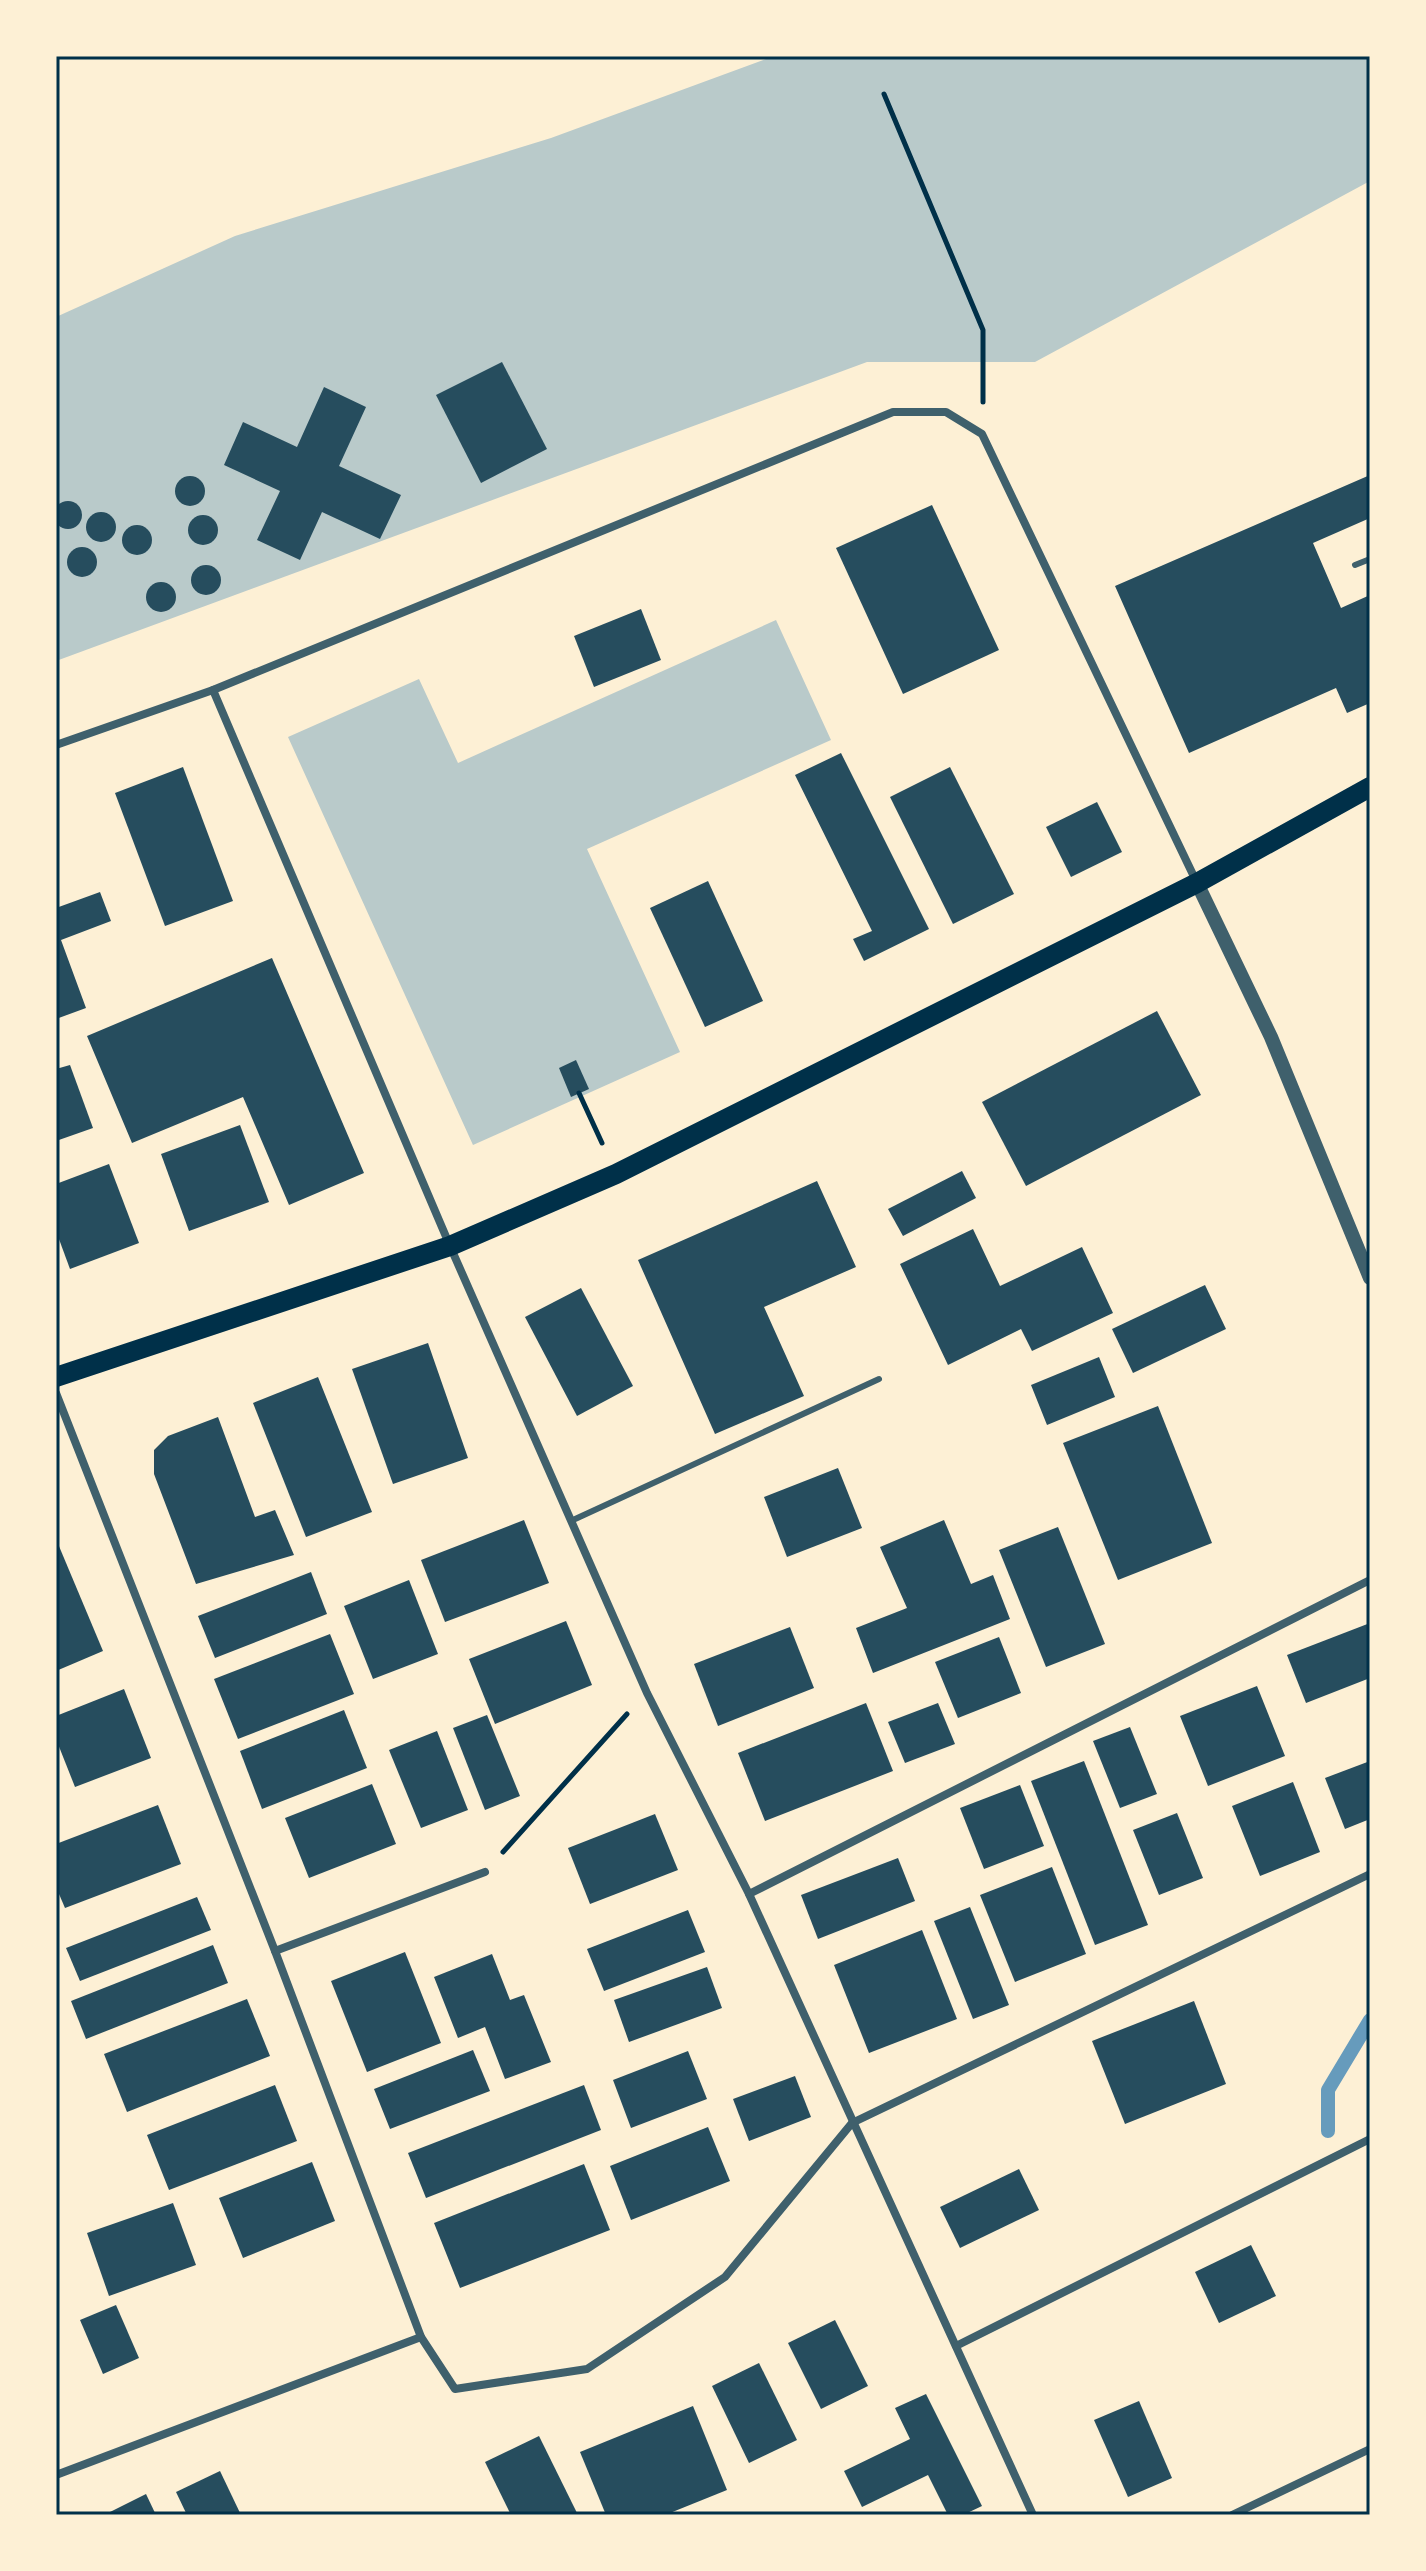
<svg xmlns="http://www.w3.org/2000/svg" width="1426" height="2571" font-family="'Golos Text',sans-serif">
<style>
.green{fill:#b9caca}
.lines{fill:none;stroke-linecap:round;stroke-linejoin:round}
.stream{stroke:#669bbc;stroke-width:14}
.building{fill:#264d5e}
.path{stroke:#003049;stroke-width:5}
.service{stroke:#3f606c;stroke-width:6}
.minor{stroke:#3f606c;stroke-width:8}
.tertiary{stroke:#3f606c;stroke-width:14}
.primary{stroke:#003049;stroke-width:20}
.neatline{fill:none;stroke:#003049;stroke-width:3}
</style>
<rect width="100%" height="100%" fill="#fdf0d5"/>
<!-- green -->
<g class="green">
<path d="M774,56h596v125l-335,181h-168l-811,299v-344l179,-81 316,-98z"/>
<path d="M776,620l55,120 -244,109 93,203 -207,93 -185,-408 131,-58 39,84z"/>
</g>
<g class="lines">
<!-- stream -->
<path class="stream" d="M1328,2131v-41l42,-70"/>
</g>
<!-- building -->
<g class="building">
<path d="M502,362l45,87 -66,34 -45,-88z"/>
<path d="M324,387l42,20 -27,59 62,29 -21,44 -58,-27 -22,48 -43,-20 23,-49 -56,-26 19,-43 54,25z"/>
<path d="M1370,475v43l-57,25 28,65 29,-13v108l-23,10 -11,-25 -147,65 -74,-167z"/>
<circle cx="190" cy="491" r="15"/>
<circle cx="68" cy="515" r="14"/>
<path d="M932,505l67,145 -96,44 -67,-146z"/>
<circle cx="101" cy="527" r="15"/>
<circle cx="203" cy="530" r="15"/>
<circle cx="137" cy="540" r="15"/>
<circle cx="82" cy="562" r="15"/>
<circle cx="206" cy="580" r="15"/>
<circle cx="161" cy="597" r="15"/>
<path d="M641,609l20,51 -67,27 -20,-51z"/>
<path d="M841,753l88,176 -65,32 -11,-22 19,-8 -77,-156z"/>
<path d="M183,767l50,134 -68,25 -50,-133z"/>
<path d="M950,767l64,127 -61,30 -63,-127z"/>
<path d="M1097,802l25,50 -51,25 -25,-50z"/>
<path d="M708,881l55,120 -58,26 -55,-119z"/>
<path d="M100,892l11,29 -50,19 25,68 -30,11v-111z"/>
<path d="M272,958l92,215 -75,32 -46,-108 -111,46 -45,-107z"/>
<path d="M1157,1011l44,84 -175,91 -44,-84z"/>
<path d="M576,1060l13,29 -18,8 -12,-29z"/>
<path d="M70,1065l23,63 -37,13v-72z"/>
<path d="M240,1125l29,77 -80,29 -28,-77z"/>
<path d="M109,1164l30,79 -69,26 -14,-38v-47z"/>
<path d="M962,1171l14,27 -73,38 -15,-27z"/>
<path d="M817,1181l39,86 -92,40 40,89 -89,38 -77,-174z"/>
<path d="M973,1229l27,57 82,-39 31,66 -81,38 -11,-22 -73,36 -48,-101z"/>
<path d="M1205,1285l21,44 -93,44 -21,-44z"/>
<path d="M581,1288l52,98 -56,30 -52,-99z"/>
<path d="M428,1343l40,115 -75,26 -41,-115z"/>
<path d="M1099,1357l16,40 -68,28 -16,-40z"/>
<path d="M318,1377l54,135 -66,25 -53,-134z"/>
<path d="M1158,1406l54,137 -94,37 -55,-137z"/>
<path d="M218,1417l37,100 20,-7 19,45 -98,29 -42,-110v-24l14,-14z"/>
<path d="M838,1468l24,60 -75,29 -23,-60z"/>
<path d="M524,1520l25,63 -104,39 -24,-62z"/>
<path d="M944,1520l27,64 22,-9 17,44 -137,54 -17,-45 51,-20 -27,-61z"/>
<path d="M1058,1527l47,117 -59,23 -47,-117z"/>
<path d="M56,1539l47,112 -47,20z"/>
<path d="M311,1572l16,42 -112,44 -17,-42z"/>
<path d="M409,1580l29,74 -65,25 -29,-73z"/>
<path d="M566,1621l26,64 -97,39 -26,-65z"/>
<path d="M1370,1623v55l-64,25 -19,-48z"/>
<path d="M790,1627l24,61 -96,38 -24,-62z"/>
<path d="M330,1634l24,60 -116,45 -24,-60z"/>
<path d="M999,1637l22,56 -63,25 -23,-56z"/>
<path d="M1257,1686l28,70 -77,30 -28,-70z"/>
<path d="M124,1689l27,69 -76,29 -19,-48v-23z"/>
<path d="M866,1703l27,68 -128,50 -27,-68z"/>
<path d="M938,1703l17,41 -50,19 -17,-41z"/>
<path d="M344,1710l23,58 -105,41 -22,-58z"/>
<path d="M487,1715l33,81 -35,14 -32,-82z"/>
<path d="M1130,1727l27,67 -37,14 -27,-67z"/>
<path d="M437,1731l31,79 -47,18 -32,-78z"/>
<path d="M1084,1761l64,164 -53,20 -64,-164z"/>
<path d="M1370,1761v58l-25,10 -20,-51z"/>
<path d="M1293,1782l27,70 -60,24 -28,-70z"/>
<path d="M372,1784l24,60 -87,34 -24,-60z"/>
<path d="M1020,1785l24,61 -60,23 -24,-61z"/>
<path d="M158,1805l23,59 -116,44 -9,-21v-43z"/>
<path d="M1177,1813l26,65 -44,17 -26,-65z"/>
<path d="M655,1814l23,56 -88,34 -22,-56z"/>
<path d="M898,1858l17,43 -97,38 -17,-44z"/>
<path d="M1052,1867l34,87 -71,28 -35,-87z"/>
<path d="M197,1897l14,33 -131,51 -14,-33z"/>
<path d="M970,1907l39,98 -36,14 -39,-98z"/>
<path d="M688,1910l17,42 -101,39 -17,-42z"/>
<path d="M922,1930l35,89 -88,34 -35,-88z"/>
<path d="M213,1945l15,38 -142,56 -15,-38z"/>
<path d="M405,1952l36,91 -74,29 -36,-91z"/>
<path d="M492,1954l18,46 14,-5 27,67 -46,17 -20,-52 -27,11 -24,-61z"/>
<path d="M707,1967l15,41 -93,34 -15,-42z"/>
<path d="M247,1999l23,57 -143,56 -23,-58z"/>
<path d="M1194,2001l32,83 -101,40 -33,-83z"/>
<path d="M473,2050l17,41 -100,38 -16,-40z"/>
<path d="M688,2051l19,48 -76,29 -18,-48z"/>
<path d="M795,2076l16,41 -62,24 -16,-42z"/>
<path d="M275,2085l22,56 -128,49 -22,-55z"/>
<path d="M584,2085l17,45 -175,68 -18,-45z"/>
<path d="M708,2127l22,54 -99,39 -21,-54z"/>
<path d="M312,2162l23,59 -92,37 -24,-60z"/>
<path d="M584,2164l26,66 -150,58 -26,-65z"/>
<path d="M1019,2169l20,41 -79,38 -20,-41z"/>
<path d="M173,2203l23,62 -87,31 -22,-63z"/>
<path d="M1251,2245l25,51 -57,27 -24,-51z"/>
<path d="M116,2305l23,53 -36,16 -23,-54z"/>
<path d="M835,2320l33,66 -47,23 -33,-66z"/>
<path d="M759,2363l38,77 -48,23 -37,-77z"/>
<path d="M926,2394l56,112 -19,9h-15l-20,-40 -66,32 -18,-36 66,-32 -15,-31z"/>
<path d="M1139,2401l33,77 -44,19 -34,-77z"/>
<path d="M693,2406l34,84 -62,25h-59l-26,-63z"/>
<path d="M539,2436l39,79h-67l-26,-53z"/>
<path d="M220,2471l21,44h-54l-11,-23z"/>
<path d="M146,2494l10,21h-52z"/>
</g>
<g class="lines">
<!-- path -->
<g class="path">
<path d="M884,94l99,236v72"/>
<path d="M579,1093l23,50"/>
<path d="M503,1852l124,-138"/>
</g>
<!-- service -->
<g class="service">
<path d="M1355,565l15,-6"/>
<path d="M573,1520l306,-141"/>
</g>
<!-- minor -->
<g class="minor">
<path d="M213,690l237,556 197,447 102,201 284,621"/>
<path d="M56,745l157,-55 680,-278h53l36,22 215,449"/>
<path d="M56,1393l219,558 146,386 34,52 132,-20 138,-92 127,-154 518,-249"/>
<path d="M749,1894l621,-314"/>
<path d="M275,1951l210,-79"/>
<path d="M956,2346l414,-207"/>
<path d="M56,2475l365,-138"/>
<path d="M1232,2515l138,-66"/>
</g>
<!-- tertiary -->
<path class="tertiary" d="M1197,883l74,154 99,241"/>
<!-- primary -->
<path class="primary" d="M56,1377l394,-131 166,-72 581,-291 173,-96"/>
</g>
<!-- border -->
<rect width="1426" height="2571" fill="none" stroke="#fdf0d5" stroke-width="116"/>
<rect x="58" y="58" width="1310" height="2455" class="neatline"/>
</svg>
